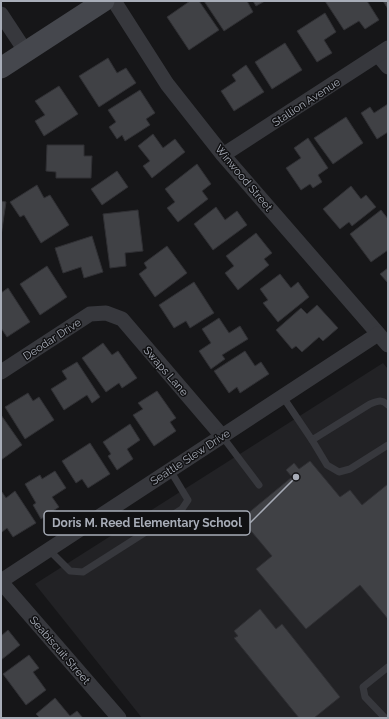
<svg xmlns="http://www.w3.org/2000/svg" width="389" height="719" font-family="Raleway,sans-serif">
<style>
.built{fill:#222225}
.building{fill:#404145;stroke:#303034}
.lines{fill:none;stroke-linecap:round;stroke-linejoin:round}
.lane{stroke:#37383d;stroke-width:7}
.street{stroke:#37383d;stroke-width:15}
.secondary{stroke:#45474d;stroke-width:21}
.labels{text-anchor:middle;stroke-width:3;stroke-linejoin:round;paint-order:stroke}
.street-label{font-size:11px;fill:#a8adb8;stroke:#111113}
.leader{fill:none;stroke:#a8adb8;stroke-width:1.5}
.callout-dot{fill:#a8adb8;stroke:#111113;stroke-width:1.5}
.callout{fill:#111113;stroke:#a8adb8;stroke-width:1.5}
.callout-label{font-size:12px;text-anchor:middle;font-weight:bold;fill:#a8adb8}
</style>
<rect width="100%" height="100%" fill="#161618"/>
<!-- built -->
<path class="built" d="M383,363l5,6v349h-246l-107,-134z"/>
<!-- building -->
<g class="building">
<path d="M190,1h9l20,29 -30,20 -22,-33z"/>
<path d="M204,1h43l6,11 -29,19z"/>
<path d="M253,1h12l-9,5z"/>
<path d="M325,1h42l12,19 -14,9 -6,-8 -15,9z"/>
<path d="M383,1h5v8z"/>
<path d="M325,13l11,19 -12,8 8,13 -15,9 -20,-31z"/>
<path d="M285,43l17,27 -30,19 -17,-27z"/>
<path d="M108,58l9,15 9,-5 10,15 -37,24 -20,-31z"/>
<path d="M246,65l18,27 -30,19 -13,-20 15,-10 -4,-6z"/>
<path d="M59,86l19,28 -34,22 -9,-15 10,-6 -10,-14z"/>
<path d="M140,90l15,23 -9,6 4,6 -25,16 -3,-6 -5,4 -8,-12 7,-5 -8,-12z"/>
<path d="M388,104v28l-11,7 -16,-26 9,-6 4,6z"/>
<path d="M346,117l17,26 -30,21 -19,-26z"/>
<path d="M153,134l10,14 12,-9 10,13 -33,26 -9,-12 7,-5 -12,-15z"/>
<path d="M308,138l20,30 -10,7 4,7 -9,6 -3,-4 -9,6 -15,-22 15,-10 -7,-10z"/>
<path d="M47,145h37v11h8l-1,22h-35v-6l-10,-1z"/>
<path d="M197,164l14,20 -9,7 6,8 -30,23 -11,-14 8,-6 -10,-13z"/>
<path d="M117,171l11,16 -26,18 -11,-16z"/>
<path d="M37,185l7,13 6,-3 19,30 -28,18 -17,-28 -4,2 -10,-15z"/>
<path d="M351,186l10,13 5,-4 10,12 -24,19 -3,-4 -9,7 -17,-20z"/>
<path d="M1,201l5,1 -5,34z"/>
<path d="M216,207l9,13 12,-9 10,14 -34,25 -19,-26z"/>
<path d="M138,210l5,41 -18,2 1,13 -16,2 -7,-54z"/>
<path d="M381,210l7,9v31l-17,12 -21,-28z"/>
<path d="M256,233l16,20 -8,6 5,6 -31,25 -13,-17 9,-7 -8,-10z"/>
<path d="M92,236l11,36 -19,6 -3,-11 -18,6 -8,-25z"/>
<path d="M167,246l20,27 -32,24 -16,-23 8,-6 -3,-5z"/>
<path d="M47,266l20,31 -27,18 -20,-31z"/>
<path d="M388,268v15l-8,-9z"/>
<path d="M280,274l11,14 7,-6 11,15 -31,25 -15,-19 5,-3 -8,-11z"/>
<path d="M194,282l20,31 -24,15 -4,-7 -12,7 -15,-23z"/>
<path d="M8,288l22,34 -23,15 -6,-9v-35z"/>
<path d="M317,305l21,23 -15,13 -4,-4 -17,15 -6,-6 -4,3 -16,-19 25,-22 6,6z"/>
<path d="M219,318l10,15 11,-7 8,13 -26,16 3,4 -14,10 -12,-18 12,-8 -9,-14z"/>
<path d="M103,343l9,12 6,-4 19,27 -15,10 -3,-5 -13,9 -24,-34z"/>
<path d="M245,351l10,15 6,-4 8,12 -29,19 -3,-6 -8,6 -15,-22z"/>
<path d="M77,362l23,35 -8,6 -5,-8 -23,15 -13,-21 16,-10 -5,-8z"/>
<path d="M157,391l19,27 -6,4 6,9 -22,15 -21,-31 10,-6 -5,-6z"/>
<path d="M28,393l5,8 6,-4 15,23 -29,19 -20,-32z"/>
<path d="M1,415l21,30 -21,15z"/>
<path d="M130,424l10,16 -13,9 6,10 -16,11 -9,-14 3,-2 -8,-12z"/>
<path d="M90,443l20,31 -22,14 -6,-9 -6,4 -14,-22z"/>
<path d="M310,461l30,36 10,-7 12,15 26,-21v135l-28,-34 -54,44 -50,-60 16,-13 -31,-37 51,-42 -6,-7 8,-7 5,6z"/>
<path d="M55,471l11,17 -14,9 7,10 -18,12 -8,-14 3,-2 -11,-19 15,-9 2,4z"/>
<path d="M15,491l21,32 -23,14 -6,-9 -5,4 -1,-1v-38l1,-1 4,6z"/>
<path d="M260,609l16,20 6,-5 58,73 -26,21h-15l-65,-80 4,-2 -4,-5z"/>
<path d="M8,630l12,15 -19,15v-24z"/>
<path d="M29,655l10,13 -6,4 13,18 -20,15 -23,-31z"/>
<path d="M55,698l15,18 7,-5 6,7h-43l-4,-4z"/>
</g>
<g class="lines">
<!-- lane -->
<g class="lane">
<path d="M283,397l29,43 58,-36c8,-3 12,-5 18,1"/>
<path d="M222,436l37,49"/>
<path d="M312,440l15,25 12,7 11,-3 38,-24"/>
<path d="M49,550l21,21 13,1 99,-63 6,-9 -18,-30"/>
<path d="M385,718l-20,-21 -2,-10 25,-20"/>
</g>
<!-- street -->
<g class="street">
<path d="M114,1l53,83 56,71 165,190"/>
<path d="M1,14l25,38"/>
<path d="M378,55l10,12"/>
<path d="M223,155l165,-107"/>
<path d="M1,372l89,-58 16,-1 16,6 100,117"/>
<path d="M1,581l377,-247"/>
<path d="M1,582l118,136"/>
</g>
<!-- secondary -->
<path class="secondary" d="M1,68l103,-67"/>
</g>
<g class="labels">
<!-- street labels -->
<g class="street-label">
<text transform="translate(306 102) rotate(-33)" y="4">Stallion Avenue</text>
<text transform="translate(244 178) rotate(50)" y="4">Winwood Street</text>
<text transform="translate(52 339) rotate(-33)" y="4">Deodar Drive</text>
<text transform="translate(166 371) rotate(49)" y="4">Swaps Lane</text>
<text transform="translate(190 457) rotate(-33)" y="4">Seattle Slew Drive</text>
<text transform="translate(60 650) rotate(49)" y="4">Seabiscuit Street</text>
</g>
</g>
<!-- callouts -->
<path class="leader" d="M296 477L250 523"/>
<circle class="callout-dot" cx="296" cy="477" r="4"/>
<rect class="callout" x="44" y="511" width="206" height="24" rx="4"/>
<g class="callout-label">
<text x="147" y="527">Doris M. Reed Elementary School</text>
</g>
<!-- border -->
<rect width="389" height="719" fill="none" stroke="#a8adb8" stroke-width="4"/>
</svg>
